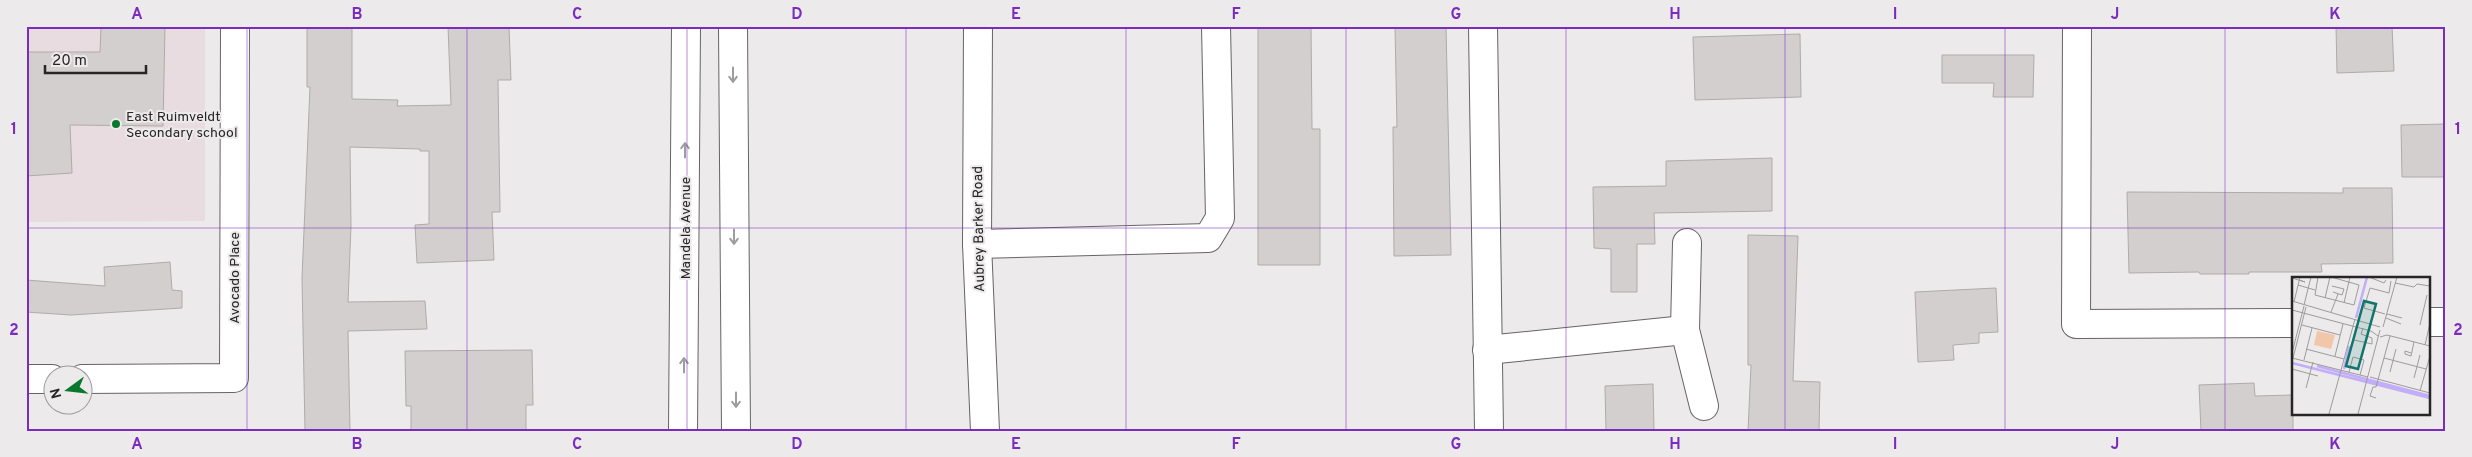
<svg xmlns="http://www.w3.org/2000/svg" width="2472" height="457" font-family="Overpass,sans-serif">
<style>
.built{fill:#e8dce0}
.building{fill:#d3cfcf;stroke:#afabab}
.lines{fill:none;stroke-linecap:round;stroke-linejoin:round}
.minor-casing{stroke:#676465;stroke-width:30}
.secondary-casing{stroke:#676465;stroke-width:30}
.minor{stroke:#fff;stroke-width:28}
.secondary{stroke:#fff;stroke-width:28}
.oneway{stroke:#9e9d9d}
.grid{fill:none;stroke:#7b2cbf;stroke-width:1;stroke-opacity:0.55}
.poi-dot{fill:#0a792e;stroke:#edeaeb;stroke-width:2}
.labels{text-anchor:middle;stroke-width:4;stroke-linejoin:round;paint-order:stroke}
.poi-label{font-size:14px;fill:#272526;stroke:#edeaeb;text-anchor:start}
.street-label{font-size:14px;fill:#272526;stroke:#edeaeb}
.inset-river{fill:none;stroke:#c2adf8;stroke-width:2.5}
.inset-road{fill:none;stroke:#9e9b9c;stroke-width:1}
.view{fill:#0f766e;fill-opacity:0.15;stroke:#0f766e;stroke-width:2.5}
.inset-edge{fill:none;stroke:#272526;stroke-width:2.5}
.neatline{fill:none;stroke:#7b2cbf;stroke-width:2}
.grid-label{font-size:16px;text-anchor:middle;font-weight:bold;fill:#7b2cbf}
</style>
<rect width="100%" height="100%" fill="#edeaeb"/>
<!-- built -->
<path class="built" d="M26,26h179v195l-179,1z"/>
<!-- building -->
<g class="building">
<path d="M101,26h64l-2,100 -93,-1 2,48 -46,3v-124h74z"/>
<path d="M307,26h45v73l46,1 -1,6 54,-1 -3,-79h61l2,54h-13l2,132h-8l2,48 -77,3 -2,-38 14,-1v-73h-9v-2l-70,-2 1,79 -3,76 77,-1 2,28 -79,2 2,100h-45l-3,-153 8,-191h-3z"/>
<path d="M1258,26h53l1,103h8v136h-62z"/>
<path d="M1395,26h51l5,229 -57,1 -1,-129h4z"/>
<path d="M2336,26h56l2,45 -57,2z"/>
<path d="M1800,34l1,63 -106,3 -2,-63z"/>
<path d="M1942,55h92l-1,42h-40l1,-14h-52z"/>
<path d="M2446,124v53h-44l-1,-52z"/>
<path d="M1772,158v53l-118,2 1,31h-18v48h-26v-43l-17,-1 -1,-61 73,-1v-25z"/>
<path d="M2343,188h49l1,75 -72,1 1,8h-73v2h-49l-1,-2 -70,1 -2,-81 216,1z"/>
<path d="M1748,235l50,1 -5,145 27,1 -1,49h-71l3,-66h-3z"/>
<path d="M170,262l2,28 10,1v17l-111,7 -45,-3v-32l79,6 -1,-19z"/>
<path d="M1996,288l2,44 -19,1v10l-26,2 1,15 -36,2 -3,-70z"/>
<path d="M532,350l1,55h-7v26h-115v-25h-5l-1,-55z"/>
<path d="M2254,383l1,13 38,-1v36h-92l-2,-46z"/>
<path d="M1653,384l1,47h-48l-1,-45z"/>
</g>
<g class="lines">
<!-- minor casing -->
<g class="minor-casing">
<g id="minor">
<path d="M978,26l-1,218 8,187"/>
<path d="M1483,26l6,405"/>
<path d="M2077,26l-1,298 217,-1"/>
<path d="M1687,243l-2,87 19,76"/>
<path d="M977,244l231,-6 12,-20 -4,-192"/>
<path d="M2428,322h18"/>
<path d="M1487,350l198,-20"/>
<path d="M26,379h26"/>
<path d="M82,379l152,-1 1,-352"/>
</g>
</g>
<!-- secondary casing -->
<g class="secondary-casing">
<g id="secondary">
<path d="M733,26l3,405"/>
<path d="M683,431l3,-405"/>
</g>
</g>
<!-- minor -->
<use href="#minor" class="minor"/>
<!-- secondary -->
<use href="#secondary" class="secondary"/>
</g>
<!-- one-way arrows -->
<defs><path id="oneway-shaft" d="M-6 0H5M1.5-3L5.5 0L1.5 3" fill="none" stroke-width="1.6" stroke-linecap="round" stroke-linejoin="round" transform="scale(1.25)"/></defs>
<g class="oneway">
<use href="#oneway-shaft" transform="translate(733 75) rotate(90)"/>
<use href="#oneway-shaft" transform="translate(685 150) rotate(-90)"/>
<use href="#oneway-shaft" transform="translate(734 237) rotate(90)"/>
<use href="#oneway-shaft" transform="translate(684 365) rotate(-90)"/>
<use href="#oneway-shaft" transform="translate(736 400) rotate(90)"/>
</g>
<!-- grid -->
<path class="grid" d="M247,26v405M467,26v405M687,26v405M906,26v405M1126,26v405M1346,26v405M1566,26v405M1785,26v405M2005,26v405M2225,26v405M26,228h2420"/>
<!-- markers -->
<circle class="poi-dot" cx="116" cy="124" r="5"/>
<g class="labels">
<!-- poi labels -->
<g class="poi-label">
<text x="126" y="121">East Ruimveldt<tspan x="126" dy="16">Secondary school</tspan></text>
</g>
<!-- street labels -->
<g class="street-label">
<text transform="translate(685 228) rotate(-90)" y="5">Mandela Avenue</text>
<text transform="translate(978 229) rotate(-91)" y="5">Aubrey Barker Road</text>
<text transform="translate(234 278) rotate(-90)" y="5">Avocado Place</text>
</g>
</g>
<!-- overview -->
<g transform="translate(2292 277)">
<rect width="138" height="138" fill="#edeaeb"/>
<path d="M25,54l18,4 -4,14 -17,-4z" fill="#f2c6a8"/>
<path class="inset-river" d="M64,41l11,-41M0,86l138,35M25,89l113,30M52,92l5,-23"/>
<path class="inset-road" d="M26,0l-3,18 39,10 5,-20 -28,-8M77,0l15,6 2,-3M0,1l13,4 -6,-2M103,6l19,4 3,-3 13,2M6,8l17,5M40,9l12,3 -2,6 -9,-3M33,21l5,-21M0,24l88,26M2,25l6,-25M52,26l6,-26M12,28l7,-28M0,33l79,21 7,5M39,35l7,-18M93,37l-21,-6 6,-20 19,5 2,-12M95,37l15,4M94,41l15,6M10,48l38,10M128,48l7,-30M91,50l14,-50M88,60l7,-2 43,11M62,63l18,4v-6l-11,-4 2,-6M133,68l5,-22M14,72l38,10M0,76l12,-47M119,76l-6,-2v3l6,2 3,-14M43,79l8,-32M0,81l76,19M1,81l13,-51M92,81l42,11M12,83l8,-32M0,92l26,7M57,95l4,-15 11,3 -4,15M98,95l6,-23M78,100l60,16M122,101l6,-23M14,111l7,-26M128,114l10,-35M84,121l-6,-2 3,-9h3l14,-51M37,137l26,-95M66,137l22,-84"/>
<path class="view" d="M72,24l12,3 -18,65 -12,-3z"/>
<rect width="138" height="138" class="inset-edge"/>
</g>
<!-- border -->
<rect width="2472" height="457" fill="none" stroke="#edeaeb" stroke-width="55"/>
<!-- north arrow -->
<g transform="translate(68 390) rotate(255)"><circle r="24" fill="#edeaeb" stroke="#9e9b9c"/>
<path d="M0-4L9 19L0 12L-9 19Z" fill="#0a792e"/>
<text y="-8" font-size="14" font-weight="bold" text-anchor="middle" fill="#272526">N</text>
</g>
<!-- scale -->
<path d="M45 65v8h101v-8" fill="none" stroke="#272526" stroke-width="2.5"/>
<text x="52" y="65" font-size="15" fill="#272526" stroke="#edeaeb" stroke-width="4" paint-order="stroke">20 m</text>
<rect x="28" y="28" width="2416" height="402" class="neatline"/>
<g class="grid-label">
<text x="137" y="19">A</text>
<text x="357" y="19">B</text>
<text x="577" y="19">C</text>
<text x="797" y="19">D</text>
<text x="1016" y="19">E</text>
<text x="1236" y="19">F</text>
<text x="1456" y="19">G</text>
<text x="1675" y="19">H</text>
<text x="1895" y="19">I</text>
<text x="2115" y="19">J</text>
<text x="2335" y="19">K</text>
<text x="14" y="134">1</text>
<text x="2458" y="134">1</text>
<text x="14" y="335">2</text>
<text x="2458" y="335">2</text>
<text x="137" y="449">A</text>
<text x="357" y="449">B</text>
<text x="577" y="449">C</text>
<text x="797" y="449">D</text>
<text x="1016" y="449">E</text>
<text x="1236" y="449">F</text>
<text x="1456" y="449">G</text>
<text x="1675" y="449">H</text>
<text x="1895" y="449">I</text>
<text x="2115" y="449">J</text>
<text x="2335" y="449">K</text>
</g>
</svg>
